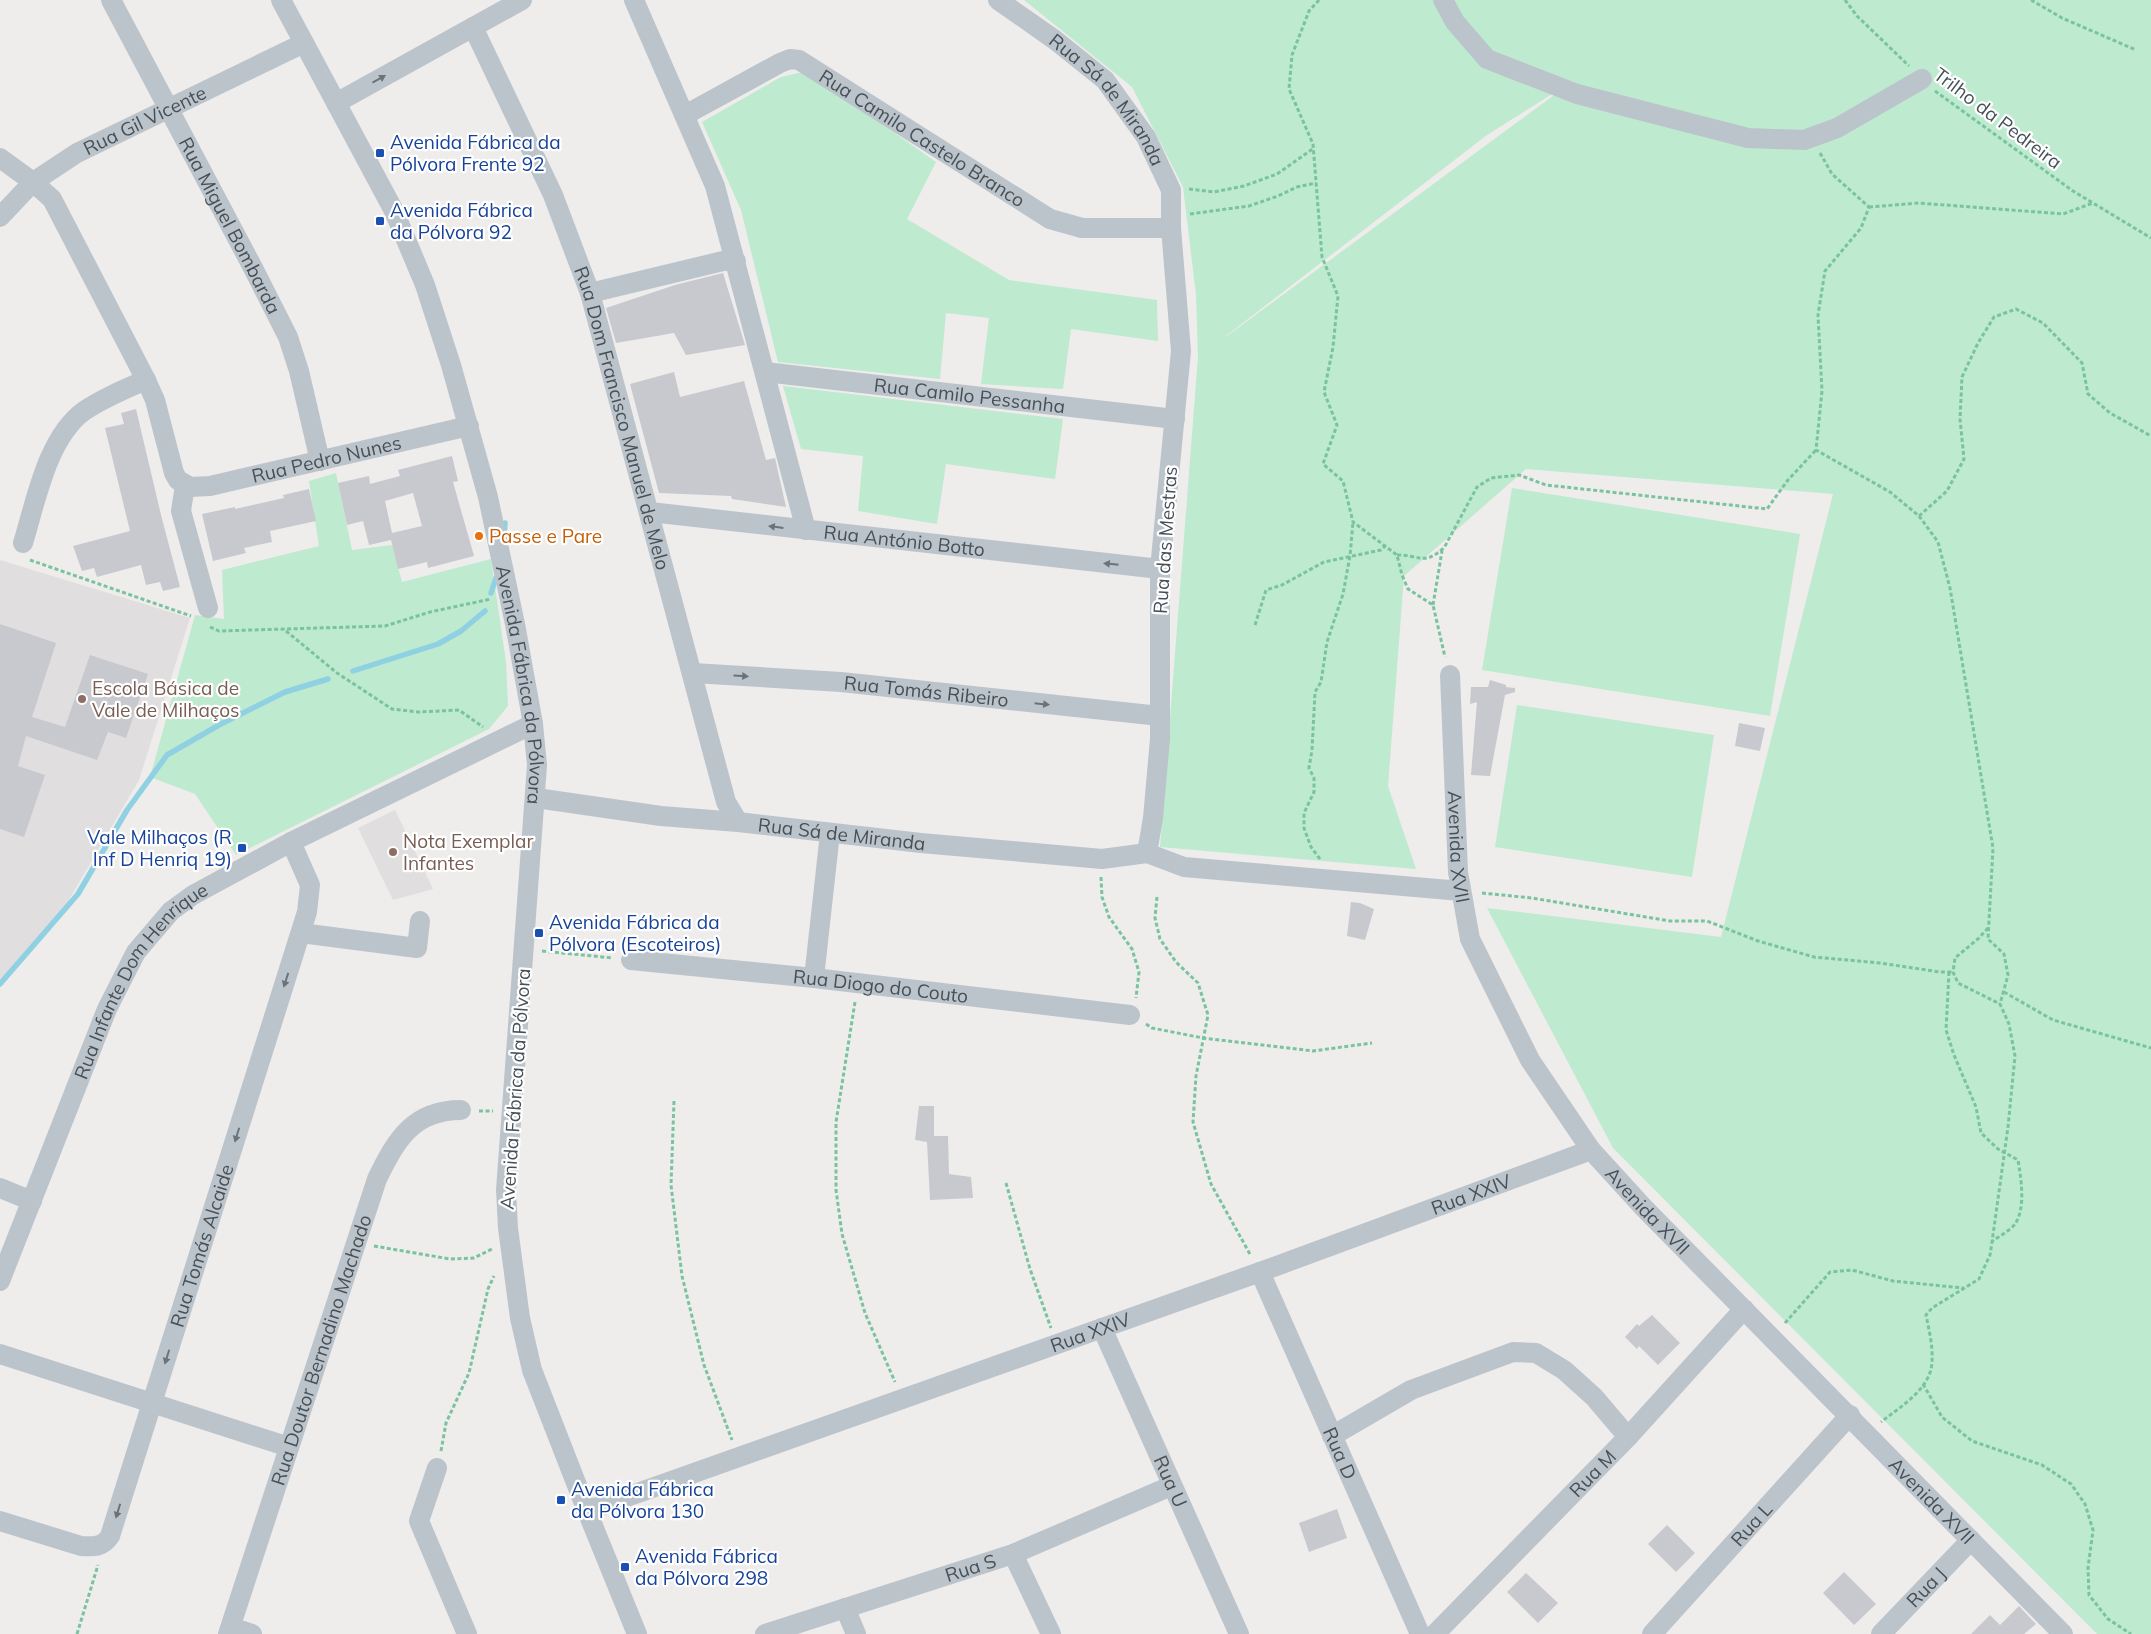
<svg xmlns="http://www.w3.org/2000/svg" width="2151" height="1634" font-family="Mulish,sans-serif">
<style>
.education{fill:#e0dede}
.green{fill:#beeacf;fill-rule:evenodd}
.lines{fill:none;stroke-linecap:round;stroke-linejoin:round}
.stream{stroke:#8fd1e3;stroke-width:5.5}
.building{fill:#c7c9cf;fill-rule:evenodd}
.path{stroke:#79c49f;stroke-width:3;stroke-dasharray:4 2.5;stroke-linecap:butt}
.minor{stroke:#bcc4cb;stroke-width:20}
.oneway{fill:#6a737a}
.transit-dot{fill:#1a4fb4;stroke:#fff;stroke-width:2}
.food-dot{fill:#e8710a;stroke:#fff;stroke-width:2}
.education-dot{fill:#8d6e63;stroke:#fff;stroke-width:2}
.labels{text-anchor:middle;stroke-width:4.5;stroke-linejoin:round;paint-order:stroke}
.street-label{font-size:19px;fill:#475058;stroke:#fff}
.transit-label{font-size:19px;fill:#164399;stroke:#fff;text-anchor:start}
.food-label{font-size:19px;fill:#c56008;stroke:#fff;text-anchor:start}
.education-label{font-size:19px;fill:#785e54;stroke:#fff;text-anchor:start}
</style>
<rect width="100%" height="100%" fill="#efecec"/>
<!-- education -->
<g class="education">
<path d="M0,560l190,58 -51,162 -83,142 -56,59z"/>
<path d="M395,810l38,79 -40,11 -35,-72z"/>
</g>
<!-- green -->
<g class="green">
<path d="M1024,0h1127v1634h-54l-484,-486 -126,-240 234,29 112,-443 -307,-25 -122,107 -16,210 28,83 -256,-22 38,-490 -2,-62 -13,-108 -51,-100zM1576,79l-349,257h-1l261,-201z"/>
<path d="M807,71l129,91 -29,57 102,61 148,20 1,41 -87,-12 -8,60 -82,-5 8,-66 -43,-5 -6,66 -162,-17 -37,-152 -39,-88 79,-45z"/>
<path d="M783,386l280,33 -8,60 -109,-15 -9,60 -79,-13 5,-55 -62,-7z"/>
<path d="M336,473l16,77 40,-5 10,37 89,-23 15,103 2,44 -19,23 -253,126 -41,-61 -45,-17 45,-162 29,4 -2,-49 97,-24 -10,-65z"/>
<path d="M1512,488l288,46 -30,182 -288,-46z"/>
<path d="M1517,705l197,30 -22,142 -197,-30z"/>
</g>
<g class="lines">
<!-- stream -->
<g class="stream">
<path d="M504,535l1,-12"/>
<path d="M491,593l5,-15"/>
<path d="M353,671l85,-27 23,-13 24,-20"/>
<path d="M0,984l78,-90 49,-84 40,-55 52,-30 66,-33 43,-13"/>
</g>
</g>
<!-- building -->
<g class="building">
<path d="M723,273l22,72 -59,10 -12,-22 -58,10 -10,-35 69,-23z"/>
<path d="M674,372l6,25 64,-16 22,79 9,-2 11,49 -54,-8 -1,-3 -72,-3 -29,-109z"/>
<path d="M136,409l25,106 19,72 -17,4 -3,-9 -14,3 -5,-20 -44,12 -3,-9 -12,3 -9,-25 57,-15 -25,-103 19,-4 -3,-11z"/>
<path d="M452,456l6,25 -5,1 21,74 -46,12 -1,-6 -29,7 -7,-29 -22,5 -6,-24 -16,4 -9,-42 31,-7 1,8 30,-8 -2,-6zM413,493l9,33 -30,7 -7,-32z"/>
<path d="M309,489l7,32 -46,10 2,11 -28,6 2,5 -33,8 -11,-47 33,-7v2l49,-11 -1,-3z"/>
<path d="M0,624l56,19 -24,74 33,10 25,-72 58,19 -22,64 -18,-6 -11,28 -71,-24 -8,30 27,9 -21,62 -24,-8z"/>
<path d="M1490,680l16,5v2l9,1v4l-10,3 -15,81 -19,-1 6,-73 -7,2 1,-17h17z"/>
<path d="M1739,723l26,5 -5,23 -25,-5z"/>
<path d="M1351,902l9,1 14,6 -9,31 -18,-4z"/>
<path d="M919,1106h15v30h14l1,38 22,3 2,21 -43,2 -3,-58 -12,-2z"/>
<path d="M1652,1315l28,28 -22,22 -19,-19 -2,3 -12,-12 12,-13 2,2z"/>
<path d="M1337,1509l10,29 -38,14 -10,-29z"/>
<path d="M1667,1525l28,28 -19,19 -28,-28z"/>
<path d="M1844,1572l32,32 -22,21 -31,-32z"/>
<path d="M1526,1573l32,30 -20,20 -31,-31z"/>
<path d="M2019,1606l17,18 -12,10h-53l19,-19 10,10z"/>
</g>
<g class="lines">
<!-- path -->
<g class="path">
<path d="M1319,0l-10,11 -17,44 -3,34 24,55 9,113 16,39 -5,51 -9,45 13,33 -14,39 20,17 10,41 44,33 5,20 6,14 25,16 12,52"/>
<path d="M1845,0l12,16 52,50"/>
<path d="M2031,0l31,18 74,32"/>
<path d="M1935,91l138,100 78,47"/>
<path d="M1820,153l12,21 37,33 -8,21 -36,43 -7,44 4,76 -6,59 74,42 29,24 19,26 12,46 43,260 -5,91 16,15 4,21 -8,29 9,20 6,32 -7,71 -16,115 -2,13 -11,24 -47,29 -6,7c3,15 7,31 6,47 -1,27 -32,45 -51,60"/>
<path d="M1189,189l25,3 30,-6 33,-12 37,-26"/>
<path d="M1869,207l50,-4 144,11 30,-11"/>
<path d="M1190,214l59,-8 29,-10 19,-9 19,-4"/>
<path d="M1919,516l28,-25 17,-32 -4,-40 2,-42 16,-34 16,-26 22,-8 27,14 39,40 6,31 22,19 41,23"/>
<path d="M1397,555c23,0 26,11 47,-7l33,-61 14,-9 28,-3 27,10 221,24 21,-29 28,-30"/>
<path d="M30,560l161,56"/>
<path d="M1433,605l9,-54"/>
<path d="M1255,625l11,-35 16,-5 42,-23 57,-12 4,-4"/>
<path d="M210,627l9,4 166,-5 45,-14 61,-13"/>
<path d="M286,631l51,42 55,36 26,3 41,-2 24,17"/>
<path d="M1320,859l-9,-12 -7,-19v-15l10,-21v-14l-5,-10 3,-18 3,-58 6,-10 6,-40 16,-48 7,-38 3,-34"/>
<path d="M1101,877l1,20 7,20 23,32 7,23 -3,26"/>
<path d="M1482,893l50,5 138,23h37l51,20 56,16 66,6 60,9h13"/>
<path d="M1157,897l-2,21 5,21 16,23 22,21 10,32 -12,61 -3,46 18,62 40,72"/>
<path d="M1988,928l-9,10 -24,20 -2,14 5,11 42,21"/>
<path d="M542,951l71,7"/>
<path d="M1949,972l-3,58 8,25 22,52 5,26 17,16 20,11c3,18 8,48 -3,64 -4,6 -16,12 -22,17"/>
<path d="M2004,992l49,28 98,28"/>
<path d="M855,1002l-19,120v68l6,44 23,79 30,69"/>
<path d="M1146,1024l6,4 51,10 110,13 59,-8"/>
<path d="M674,1101l-3,84 11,91 22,89 28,75"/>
<path d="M479,1111h14"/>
<path d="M1006,1183l24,86 21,59"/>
<path d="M374,1246l76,13 24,-1 18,-9"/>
<path d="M1785,1323l45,-51 22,-2 41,11 70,7"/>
<path d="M1923,1384l19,33 30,24 70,24 29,19 14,20 8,26 -5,38 1,27 19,24 23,15"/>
<path d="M441,1451l5,-28 23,-50 19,-84 6,-13"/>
<path d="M77,1634l21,-69"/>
</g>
<!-- minor -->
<g class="minor">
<path id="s1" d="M111,0l141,266 36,71 11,34 21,90"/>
<path id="s2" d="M281,0l113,211 31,74 26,80 37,132 27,127 18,100 4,41 -31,425 2,38 12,90 12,52 55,141 50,123"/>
<path d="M634,0l81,186 91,344"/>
<path id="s3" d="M998,0l57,40 50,40 41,57 25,53v38l10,123 -21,218v170l-7,79 -6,35"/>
<path d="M1443,0l12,22 32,37 90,35 171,44 56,2 33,-12 85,-49"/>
<path id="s4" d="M473,27l80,168 37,98 136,509 12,20"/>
<path d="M336,103l186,-103"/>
<path id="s5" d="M685,115l95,-52 10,-4 9,1 251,159 32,9h89"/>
<path id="s6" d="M0,158l33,24 19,17 94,181 9,20 19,73 4,7 12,7 20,-1 259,-60"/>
<path id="s7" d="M0,217l33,-35 44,-29 227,-110"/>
<path d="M590,293l133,-32h13"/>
<path id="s8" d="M765,372l410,47"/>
<path d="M185,485l-4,26 27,97"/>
<path id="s9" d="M650,512l510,57"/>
<path d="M23,543c13,-42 24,-105 61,-132 19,-13 41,-22 62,-31"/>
<path id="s10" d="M693,673l148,9 319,34"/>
<path id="s11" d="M1450,675l8,197 12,67 60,121 61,90 53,58 419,426"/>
<path id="s12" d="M536,798l125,18 77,6 183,21 181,16 45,-6 37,14 277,24"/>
<path d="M301,933l116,15 3,-27"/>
<path id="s13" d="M631,960l183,18 316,37"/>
<path d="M814,978l16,-145"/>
<path d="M0,1188l32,13"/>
<path id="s14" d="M1260,1272l160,362"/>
<path id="s15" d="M0,1281l107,-272 29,-57 35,-41 22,-16 98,-53 242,-118"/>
<path id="s16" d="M1102,1328l137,306"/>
<path d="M0,1354l289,93"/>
<path d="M1332,1436l79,-46 102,-38 23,1 28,17 30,27 34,40"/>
<path d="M437,1468l-18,53 48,113"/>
<path id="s17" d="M587,1511l673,-239 331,-122"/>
<path id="s18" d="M0,1521l81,25c13,1 22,1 29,-10l197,-624 3,-27 -19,-43"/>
<path d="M1013,1554l38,80"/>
<path d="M845,1608l11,26"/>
<path d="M231,1627l21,7"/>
<path id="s19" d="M228,1634l149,-455c19,-39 36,-69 84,-69"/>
<path id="s20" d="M765,1634l248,-80 158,-68"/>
<path id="s21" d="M1435,1634l193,-197 116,-128"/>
<path id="s22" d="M1652,1634l198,-219"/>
<path id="s23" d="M1881,1634l90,-94"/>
</g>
</g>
<!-- one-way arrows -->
<defs><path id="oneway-solid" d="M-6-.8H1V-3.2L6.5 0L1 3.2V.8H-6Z" transform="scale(1.25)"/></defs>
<g class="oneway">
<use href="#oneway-solid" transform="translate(379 79) rotate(-29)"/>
<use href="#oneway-solid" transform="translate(776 527) rotate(-173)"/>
<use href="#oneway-solid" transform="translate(1111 564) rotate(-174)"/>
<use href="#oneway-solid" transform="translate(741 676) rotate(3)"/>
<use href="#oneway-solid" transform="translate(1042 704) rotate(6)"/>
<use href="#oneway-solid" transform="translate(286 980) rotate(108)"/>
<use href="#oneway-solid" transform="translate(237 1135) rotate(107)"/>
<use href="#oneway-solid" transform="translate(167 1357) rotate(107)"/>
<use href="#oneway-solid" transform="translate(118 1511) rotate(107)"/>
</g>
<!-- markers -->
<g class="transit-dot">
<rect x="375" y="148" width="10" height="10" rx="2.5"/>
<rect x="375" y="216" width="10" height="10" rx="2.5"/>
<rect x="237" y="843" width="10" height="10" rx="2.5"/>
<rect x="534" y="928" width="10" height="10" rx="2.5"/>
<rect x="556" y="1495" width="10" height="10" rx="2.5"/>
<rect x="620" y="1562" width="10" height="10" rx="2.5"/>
</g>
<circle class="food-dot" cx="479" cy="536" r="5"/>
<g class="education-dot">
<circle cx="82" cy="699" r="5"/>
<circle cx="393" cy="852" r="5"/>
</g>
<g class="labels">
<!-- street labels -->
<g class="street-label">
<text dy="7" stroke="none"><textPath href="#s3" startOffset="150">Rua Sá de Miranda</textPath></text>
<text transform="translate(1998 118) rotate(37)" y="7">Trilho da Pedreira</text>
<text dy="7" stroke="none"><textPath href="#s7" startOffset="176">Rua Gil Vicente</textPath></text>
<text dy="7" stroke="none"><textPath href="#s5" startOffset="274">Rua Camilo Castelo Branco</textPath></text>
<text dy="7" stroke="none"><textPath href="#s1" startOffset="255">Rua Miguel Bombarda</textPath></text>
<text dy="7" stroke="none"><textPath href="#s8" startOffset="206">Rua Camilo Pessanha</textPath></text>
<text dy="7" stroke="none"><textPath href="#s4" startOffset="420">Rua Dom Francisco Manuel de Melo</textPath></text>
<text dy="7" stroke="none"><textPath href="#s6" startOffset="529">Rua Pedro Nunes</textPath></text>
<text transform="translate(1165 540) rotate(-86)" y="7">Rua das Mestras</text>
<text dy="7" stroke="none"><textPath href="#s9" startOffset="256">Rua António Botto</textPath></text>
<text dy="7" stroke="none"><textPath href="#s2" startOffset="732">Avenida Fábrica da Pólvora</textPath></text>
<text dy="7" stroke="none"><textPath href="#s10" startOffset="234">Rua Tomás Ribeiro</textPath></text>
<text dy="7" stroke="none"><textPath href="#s12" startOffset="308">Rua Sá de Miranda</textPath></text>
<text dy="7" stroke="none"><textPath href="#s11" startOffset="172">Avenida XVII</textPath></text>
<text dy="7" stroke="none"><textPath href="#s15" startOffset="335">Rua Infante Dom Henrique</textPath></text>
<text dy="7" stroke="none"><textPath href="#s13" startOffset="251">Rua Diogo do Couto</textPath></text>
<text transform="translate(515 1089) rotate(-86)" y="7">Avenida Fábrica da Pólvora</text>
<text dy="7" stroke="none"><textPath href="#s17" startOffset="939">Rua XXIV</textPath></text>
<text dy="7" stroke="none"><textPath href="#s11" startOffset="592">Avenida XVII</textPath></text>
<text dy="7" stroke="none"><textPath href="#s18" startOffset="422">Rua Tomás Alcaide</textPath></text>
<text dy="7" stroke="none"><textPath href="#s17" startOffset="534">Rua XXIV</textPath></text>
<text dy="7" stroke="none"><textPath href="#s19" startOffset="299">Rua Doutor Bernadino Machado</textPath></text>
<text dy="7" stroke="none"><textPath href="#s14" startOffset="198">Rua D</textPath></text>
<text dy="7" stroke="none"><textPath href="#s21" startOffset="225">Rua M</textPath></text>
<text dy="7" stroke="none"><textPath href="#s16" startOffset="168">Rua U</textPath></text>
<text dy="7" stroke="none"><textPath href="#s11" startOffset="998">Avenida XVII</textPath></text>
<text dy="7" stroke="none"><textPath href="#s22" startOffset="148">Rua L</textPath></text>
<text dy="7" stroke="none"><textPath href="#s20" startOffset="216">Rua S</textPath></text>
<text dy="7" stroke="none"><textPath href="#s23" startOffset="65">Rua J</textPath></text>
</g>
<!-- transit labels -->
<g class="transit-label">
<text x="390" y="149">Avenida Fábrica da<tspan x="390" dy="22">Pólvora Frente 92</tspan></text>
<text x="390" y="217">Avenida Fábrica<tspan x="390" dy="22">da Pólvora 92</tspan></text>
<text x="232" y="844" text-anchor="end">Vale Milhaços (R<tspan x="232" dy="22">Inf D Henriq 19)</tspan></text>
<text x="549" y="929">Avenida Fábrica da<tspan x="549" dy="22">Pólvora (Escoteiros)</tspan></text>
<text x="571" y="1496">Avenida Fábrica<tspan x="571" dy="22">da Pólvora 130</tspan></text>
<text x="635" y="1563">Avenida Fábrica<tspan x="635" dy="22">da Pólvora 298</tspan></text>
</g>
<!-- food labels -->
<g class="food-label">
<text x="489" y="543">Passe e Pare</text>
</g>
<!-- education labels -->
<g class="education-label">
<text x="92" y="695">Escola Básica de<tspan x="92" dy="22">Vale de Milhaços</tspan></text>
<text x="403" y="848">Nota Exemplar<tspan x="403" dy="22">Infantes</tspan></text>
</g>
</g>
</svg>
